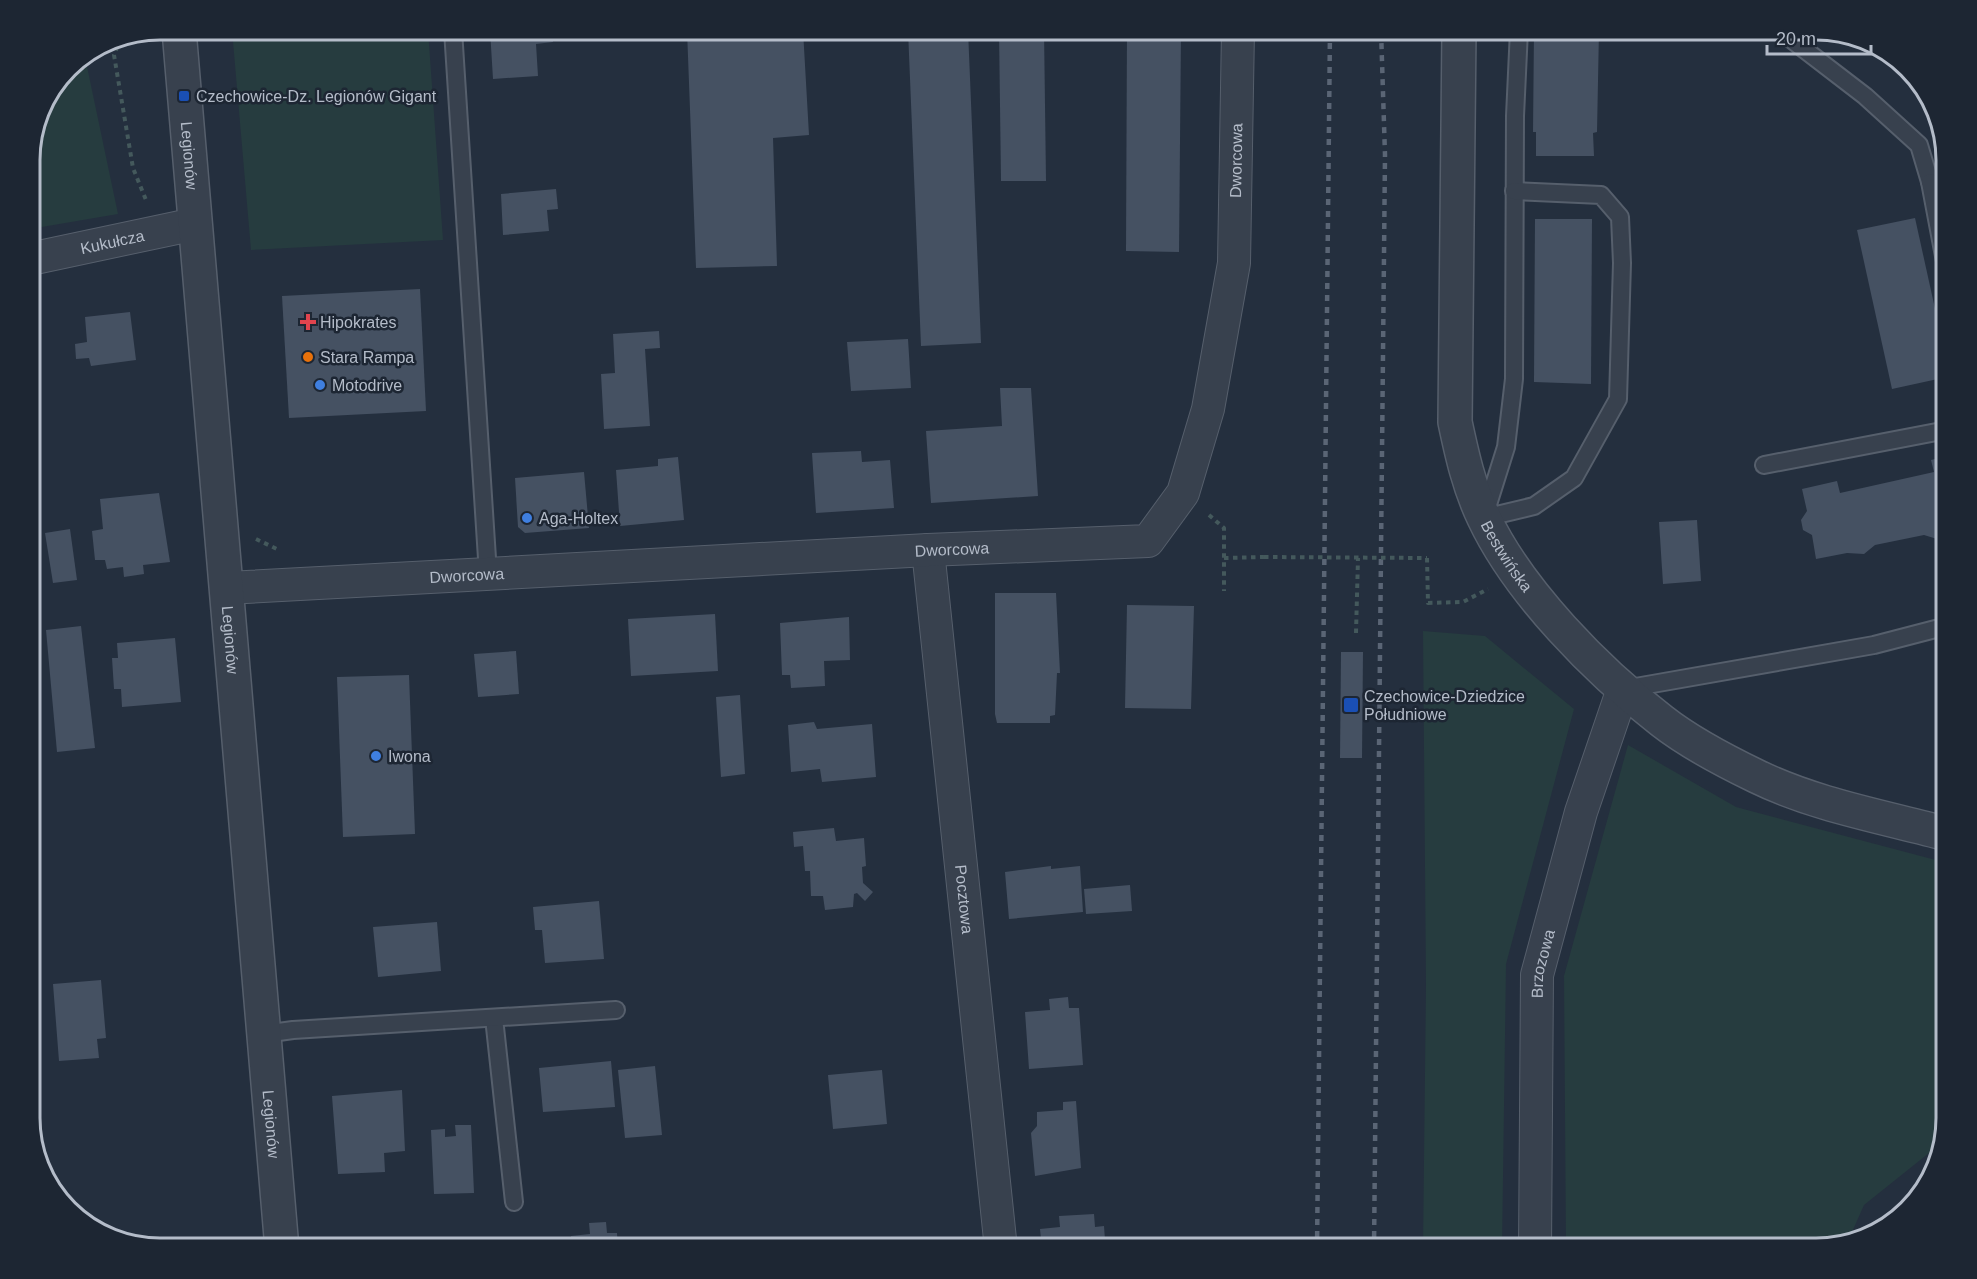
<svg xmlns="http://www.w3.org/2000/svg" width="1977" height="1279" font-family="Arial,sans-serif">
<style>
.green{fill:#263c3f}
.building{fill:#455162}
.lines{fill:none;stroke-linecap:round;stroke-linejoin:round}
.service-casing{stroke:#565f6c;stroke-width:20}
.minor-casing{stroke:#565f6c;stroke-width:34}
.tertiary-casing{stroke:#565f6c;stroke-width:36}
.path{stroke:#44595c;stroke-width:4;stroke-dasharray:4.5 4.5;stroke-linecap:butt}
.service{stroke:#38414e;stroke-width:16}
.minor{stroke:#38414e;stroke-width:32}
.tertiary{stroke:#38414e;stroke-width:33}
.rail{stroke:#5a6575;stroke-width:4.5;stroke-dasharray:6 6;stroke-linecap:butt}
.path-bridge{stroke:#44595c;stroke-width:4;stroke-dasharray:4.5 4.5;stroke-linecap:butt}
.transit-dot{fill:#1a4fb4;stroke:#1d2633;stroke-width:2}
.health-dot{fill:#e0444e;stroke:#1d2633;stroke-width:2}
.food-dot{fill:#e8710a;stroke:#1d2633;stroke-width:2}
.shop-dot{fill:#3f7fe0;stroke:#1d2633;stroke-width:2}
.labels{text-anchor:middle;stroke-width:5;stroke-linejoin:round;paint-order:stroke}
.poi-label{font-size:16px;fill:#b4bcc9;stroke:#1d2633;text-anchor:start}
.street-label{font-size:16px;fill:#b4bcc9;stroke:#1d2633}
.rim{fill:none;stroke:#b4bcc9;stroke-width:3}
</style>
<rect width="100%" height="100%" fill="#242f3e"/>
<!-- green -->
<g class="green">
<path d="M232,30h196l15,210 -192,10z"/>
<path d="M85,57l33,157 -88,15c0,-63 -4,-133 55,-172z"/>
<path d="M1423,631l62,5 89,73 -68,255 -4,285h-79l3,-264z"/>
<path d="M1628,745l108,62 211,56v256l-8,26 -75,60 -16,36 -31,8h-251l-2,-273z"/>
</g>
<!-- building -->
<g class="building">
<path d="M490,30h62l1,12 -17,2 2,32 -45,3z"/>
<path d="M687,30h116l6,105 -36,3 4,128 -81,2z"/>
<path d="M908,30h60l13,313 -60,3z"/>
<path d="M999,30h45l2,151h-45z"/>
<path d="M1127,30h54l-2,222 -53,-1z"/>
<path d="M1534,30h65l-2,102 -4,1 1,23h-58v-24h-3z"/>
<path d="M556,189l2,20 -11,1 2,21 -46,4 -2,-41z"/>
<path d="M1915,218l32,145v14l-55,12 -35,-159z"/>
<path d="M1535,219h57l-1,165 -57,-2z"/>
<path d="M420,289l6,122 -137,7 -7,-122z"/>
<path d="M130,312l6,48 -45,6 -2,-8 -13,1 -1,-15 12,-2 -2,-25z"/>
<path d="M659,331l1,17 -15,1 5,77 -46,3 -3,-55 14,-1 -2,-39z"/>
<path d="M908,339l3,49 -60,3 -4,-49z"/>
<path d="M1000,388h31l7,108 -107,7 -5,-72 76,-5z"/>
<path d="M861,451l1,11 28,-2 4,48 -78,5 -4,-60z"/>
<path d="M1947,456v81l-10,2 -13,-4 -49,10 -11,9 -17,-1 -31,6 -4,-24 -9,-5 -2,-10 6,-9 -5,-22 35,-8 3,12 94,-21 -3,-12z"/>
<path d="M678,457l6,63 -64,6 -4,-56 42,-4v-7z"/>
<path d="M584,472l5,56 -64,5 -7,-6 -3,-49z"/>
<path d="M159,493l11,69 -27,3 1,9 -20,3 -1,-10 -16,2 -2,-9h-10l-3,-29 11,-2 -3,-30z"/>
<path d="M1697,520l4,61 -38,3 -4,-62z"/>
<path d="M70,529l7,51 -24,3 -8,-50z"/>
<path d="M995,593h61l4,80h-3l-2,42 -5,1v7h-53l-2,-9z"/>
<path d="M1127,605l67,1 -3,103 -66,-1z"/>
<path d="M715,614l3,57 -87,5 -3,-57z"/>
<path d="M849,617l1,43 -26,1 1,25 -34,2 -1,-13h-8l-2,-52z"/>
<path d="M81,626l14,122 -38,4 -11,-122z"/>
<path d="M175,638l6,64 -59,5 -1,-18h-7l-2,-31h6l-1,-15z"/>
<path d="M516,651l3,43 -41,3 -4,-43z"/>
<path d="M1341,652h22l-1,106h-22z"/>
<path d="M409,675l6,159 -72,3 -6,-160z"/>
<path d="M740,695l5,79 -24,3 -5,-80z"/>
<path d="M814,722l3,7 55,-5 4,53 -54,5 -2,-13 -29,3 -3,-47z"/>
<path d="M834,828l2,13 28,-3 2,28 -4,1 1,16 10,9 -8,9 -8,-8 -3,1 -1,13 -28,3 -2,-14h-12l-1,-25h-5l-2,-25 -9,1 -1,-15z"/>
<path d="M1051,866v3l29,-3 3,46 -74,7 -4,-47z"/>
<path d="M1130,885l2,26 -46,3 -2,-25z"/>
<path d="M599,901l5,58 -59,4 -3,-33h-7l-2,-23z"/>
<path d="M437,922l4,49 -63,6 -5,-50z"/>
<path d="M101,980l5,58 -9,1 2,19 -40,3 -6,-77z"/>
<path d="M1068,997l1,11h10l4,57 -54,4 -4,-57 25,-2 -1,-11z"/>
<path d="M611,1061l4,46 -72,5 -4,-44z"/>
<path d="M655,1066l7,69 -37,3 -7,-68z"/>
<path d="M882,1070l5,54 -54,5 -5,-54z"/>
<path d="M402,1090l3,61 -21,2 1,19 -47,2 -6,-78z"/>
<path d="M1076,1101l5,67 -46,8 -4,-43 6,-7v-14l26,-2v-8z"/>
<path d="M455,1125h16l3,68 -40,1 -3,-64 14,-1v8l11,-1z"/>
<path d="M1094,1214l1,13 9,-1 1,14 -9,1 1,8h-55l-2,-20 20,-2 -1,-11z"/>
<path d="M606,1222l1,11h10l1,16h-46l-1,-13 19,-2 -1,-11z"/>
</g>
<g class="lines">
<!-- service casing -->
<g class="service-casing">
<g id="service">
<path d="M453,30l35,544"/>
<path d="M1779,30l86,66 54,49 11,37 17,13"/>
<path d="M1930,182l17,90"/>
<path d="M1764,465l183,-35"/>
<path d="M1485,514l21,-67 8,-68 1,-263 4,-86"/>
<path d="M1484,518l50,-12 40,-28 44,-79 4,-136 -2,-46 -19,-22 -87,-4"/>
<path d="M1624,689l250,-44 73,-19"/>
<path d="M494,1018l20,184"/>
<path d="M264,1034l29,-4 323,-20"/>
</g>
</g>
<!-- minor casing -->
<g class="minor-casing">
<g id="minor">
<path id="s1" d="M30,259l165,-35"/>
<path id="s2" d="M928,550l73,699"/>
<path id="s3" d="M227,588l701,-38 220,-9 35,-48 25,-84 26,-146 4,-233"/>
<path id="s4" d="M1535,1249l2,-274 44,-163 42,-123"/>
</g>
</g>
<!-- tertiary casing -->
<g class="tertiary-casing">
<g id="tertiary">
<path id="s5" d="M179,30l103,1219"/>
<path id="s6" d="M1459,30l-4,392c7,33 14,65 29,96 35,74 113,153 178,203 28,22 63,40 94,55 59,29 128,41 191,58"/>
</g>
</g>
<!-- path -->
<g class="path">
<path d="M121,38l-7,17 19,113 13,32"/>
<path d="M1209,515l15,13v63"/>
<path d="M256,539l23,11"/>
<path d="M1224,558l40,-1"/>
<path d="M1427,558l1,45 35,-1 25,-13"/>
<path d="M1356,633l2,-75"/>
</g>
<!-- service -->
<use href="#service" class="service"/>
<!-- minor -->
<use href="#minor" class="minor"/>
<!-- tertiary -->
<use href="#tertiary" class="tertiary"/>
<!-- rail -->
<g class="rail">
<path d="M1317,1249l13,-1219"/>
<path d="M1374,1249l11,-1094 -4,-125"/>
</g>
<!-- path-bridge -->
<path class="path-bridge" d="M1264,557l163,1"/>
</g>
<!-- markers -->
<g class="transit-dot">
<rect x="178" y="90" width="12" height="12" rx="3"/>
<rect x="1343" y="697" width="16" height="16" rx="3"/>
</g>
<path class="health-dot" d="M305 313h6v6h6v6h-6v6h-6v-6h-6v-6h6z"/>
<circle class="food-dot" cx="308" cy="357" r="6"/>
<g class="shop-dot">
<circle cx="320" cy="385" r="6"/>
<circle cx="527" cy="518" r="6"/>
<circle cx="376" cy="756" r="6"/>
</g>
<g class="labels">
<!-- poi labels -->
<g class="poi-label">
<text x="196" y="102">Czechowice-Dz. Legionów Gigant</text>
<text x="320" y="328">Hipokrates</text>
<text x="320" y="363">Stara Rampa</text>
<text x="332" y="391">Motodrive</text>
<text x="539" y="524">Aga-Holtex</text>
<text x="1364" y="702">Czechowice-Dziedzice<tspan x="1364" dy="18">Południowe</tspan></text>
<text x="388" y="762">Iwona</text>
</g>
<!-- street labels -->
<g class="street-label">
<text dy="6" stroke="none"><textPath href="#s5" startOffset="126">Legionów</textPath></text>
<text dy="6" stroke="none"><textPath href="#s3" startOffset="1320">Dworcowa</textPath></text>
<text dy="6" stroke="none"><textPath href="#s1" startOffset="84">Kukułcza</textPath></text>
<text dy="6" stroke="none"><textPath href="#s3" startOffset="726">Dworcowa</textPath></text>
<text dy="6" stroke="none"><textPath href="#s6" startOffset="537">Bestwińska</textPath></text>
<text dy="6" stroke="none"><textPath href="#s3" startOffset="240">Dworcowa</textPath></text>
<text dy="6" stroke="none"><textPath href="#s5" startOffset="612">Legionów</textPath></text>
<text dy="6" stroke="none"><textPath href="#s2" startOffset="351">Pocztowa</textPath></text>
<text dy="6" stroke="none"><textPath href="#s4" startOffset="286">Brzozowa</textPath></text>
<text dy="6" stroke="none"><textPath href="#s5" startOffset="1098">Legionów</textPath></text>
</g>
</g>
<!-- crop -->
<path d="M0 0H1977V1279H0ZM160 40H1816A120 120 0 0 1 1936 160V1118A120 120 0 0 1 1816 1238H160A120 120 0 0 1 40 1118V160A120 120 0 0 1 160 40Z" fill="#1d2633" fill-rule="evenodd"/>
<path class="rim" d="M160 40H1816A120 120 0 0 1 1936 160V1118A120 120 0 0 1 1816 1238H160A120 120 0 0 1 40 1118V160A120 120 0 0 1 160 40Z"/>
<!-- scale -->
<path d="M1767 45v9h104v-9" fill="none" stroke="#b4bcc9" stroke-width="3"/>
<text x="1776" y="45" font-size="18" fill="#b4bcc9" stroke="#1d2633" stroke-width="4.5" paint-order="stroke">20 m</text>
</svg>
